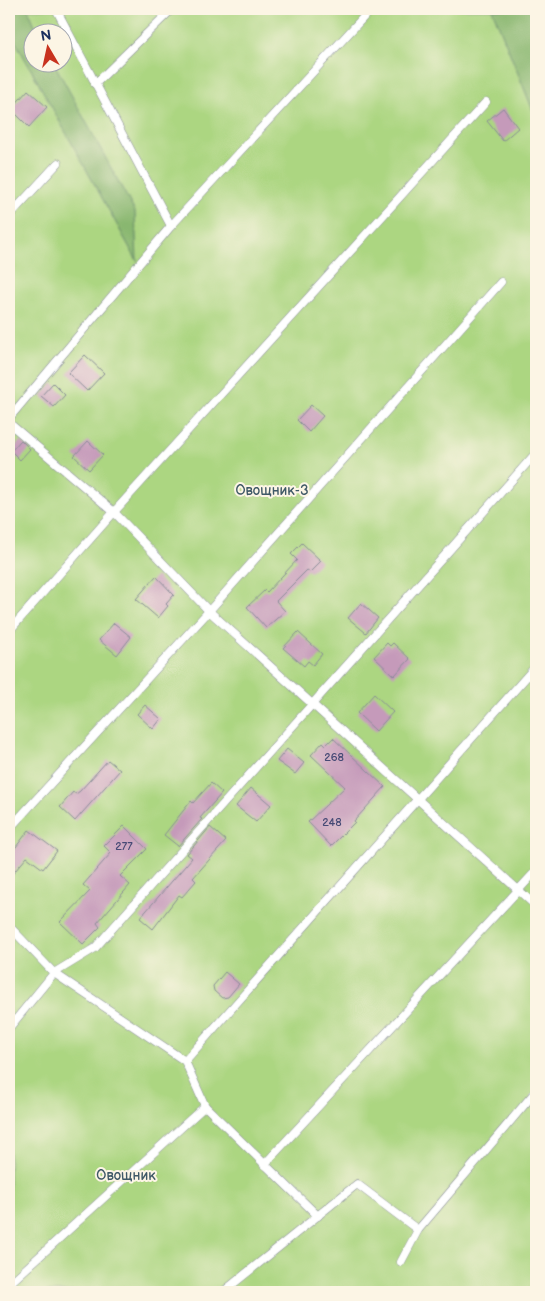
<svg xmlns="http://www.w3.org/2000/svg" width="545" height="1301" font-family="'Balsamiq Sans',sans-serif">
<style>
.green{fill:#acd681;stroke:#648270;fill-rule:evenodd}
.forest{fill:#89b76f;stroke:#527366}
.building{fill:#c59aba}
.lines{fill:none;stroke-linecap:round;stroke-linejoin:round}
.service-casing{stroke:#888c97;stroke-width:9}
.service{stroke:#fff;stroke-width:8}
.labels{text-anchor:middle;stroke-width:4;stroke-linejoin:round;paint-order:stroke}
.number-label{font-size:11px;fill:#464a75}
.park-label{font-size:14px;fill:#3f5967;stroke:#fcf5e5}
</style>
<rect width="100%" height="100%" fill="#fcf5e5"/>
<filter id="ink" filterUnits="userSpaceOnUse"><feTurbulence type="fractalNoise" baseFrequency=".02" numOctaves="2"/><feDisplacementMap in="SourceGraphic" scale="10" xChannelSelector="R" yChannelSelector="G"/><feConvolveMatrix kernelMatrix="1 2 1 2 8 2 1 2 1" color-interpolation-filters="sRGB"/></filter>
<filter id="wash" filterUnits="userSpaceOnUse"><feTurbulence type="fractalNoise" baseFrequency=".0096" numOctaves="4" result="noise"/><feDisplacementMap in="SourceGraphic" scale="20" xChannelSelector="R" yChannelSelector="G"/><feGaussianBlur stdDeviation="1.12" result="paint"/><feColorMatrix in="noise" values="0 0 0 0 0 0 0 0 0 0 0 0 0 0 0 0 0 1.4 0 .05"/><feComposite in="paint" operator="in"/></filter>
<g filter="url(#wash)">
<rect width="100%" height="100%" fill="#f5e9d0"/>
<!-- green -->
<path class="green" d="M9,9h522l5,42v1241h-527zM32,32h30v30h-30z"/>
<!-- forest -->
<g class="forest">
<path d="M9,9h19l10,23h-6v30l22,1 81,149 2,49 -128,-231z"/>
<path d="M492,9h44v109z"/>
</g>
<g id="blocks">
<!-- building -->
<g class="building">
<path d="M28,90l19,17 -18,20 -18,-18z"/>
<path d="M503,108l15,20 -15,13 -16,-20z"/>
<path d="M85,355l19,18 -17,18 -19,-18z"/>
<path d="M53,383l12,12 -11,12 -13,-11z"/>
<path d="M311,405l12,11 -14,16 -12,-12z"/>
<path d="M21,440l9,9 -10,11 -9,-9z"/>
<path d="M88,441l15,14 -14,15 -15,-14z"/>
<path d="M302,543l19,18 -11,11 -3,-2 -31,31 9,10 -19,17 -19,-21 18,-17 2,2 30,-32 -6,-6z"/>
<path d="M156,576l18,19 -8,9 2,2 -10,12 -22,-19z"/>
<path d="M361,603l17,15 -12,15 -18,-15z"/>
<path d="M114,623l17,14 -14,18 -18,-15z"/>
<path d="M298,632l24,22 -9,11 -5,-4 -4,5 -21,-18z"/>
<path d="M387,643l3,3 3,-3 17,16 -16,17 -20,-19z"/>
<path d="M374,694l19,18 -17,19 -19,-18z"/>
<path d="M145,705l16,14 -8,10 -16,-15z"/>
<path d="M333,738l52,49 -31,34 1,1 -24,24 -23,-24 37,-35 -34,-32 12,-13 3,3z"/>
<path d="M287,749l17,14 -9,11 -18,-13z"/>
<path d="M108,760l12,10 -45,51 -15,-14 13,-15 3,2 4,-3z"/>
<path d="M211,783l11,10 -22,25 2,1 -24,27 -14,-11 27,-34 2,2z"/>
<path d="M251,788l20,17 -15,17 -20,-16z"/>
<path d="M124,826l23,23 -27,27 10,9 -33,38 3,4 -17,17 -23,-22 30,-31 -7,-6 28,-32 -7,-7z"/>
<path d="M210,827l16,14 -33,37 3,3 -14,16 -3,-2 -26,34 -13,-11 52,-60 -5,-4z"/>
<path d="M29,830l28,21 -14,18 -16,-12 -18,21v-22z"/>
<path d="M225,972l14,12 -11,13 -6,1 -8,-7 -1,-5z"/>
</g>
</g>
</g>
<g filter="url(#ink)">
<use href="#blocks" fill-opacity="0" stroke="#888c97" stroke-width="1"/>
<g class="lines">
<!-- service casing -->
<g class="service-casing">
<g id="service">
<path d="M95,84l77,-75"/>
<path d="M9,216l49,-53"/>
<path d="M171,226l200,-217"/>
<path d="M9,418l162,-192 -115,-217"/>
<path d="M9,423l105,89 95,99 327,295"/>
<path d="M9,631l105,-119 372,-410"/>
<path d="M9,829l200,-218 292,-329"/>
<path d="M9,926l45,47 -45,55"/>
<path d="M185,1061l351,-395"/>
<path d="M264,1165l272,-294"/>
<path d="M318,1216l-113,-110 -20,-45 -131,-88 41,-25 441,-495"/>
<path d="M401,1262l17,-32 118,-139"/>
<path d="M9,1284l196,-178"/>
<path d="M223,1292l134,-108 61,46"/>
</g>
</g>
<!-- service -->
<use href="#service" class="service"/>
</g>
</g>
<g class="labels">
<!-- number labels -->
<g class="number-label">
<text x="334" y="761">268</text>
<text x="332" y="826">248</text>
<text x="124" y="850">277</text>
</g>
<!-- park labels -->
<g class="park-label">
<text x="272" y="495">Овощник-3</text>
<text x="126" y="1180">Овощник</text>
</g>
</g>
<!-- margin -->
<rect width="545" height="1301" fill="none" stroke="#fcf5e5" stroke-width="30"/>
<!-- north arrow -->
<g transform="translate(48 48) rotate(351)"><circle r="24" fill="#fcf5e5" stroke="#a2a6af"/>
<path d="M0-4L9 19L0 12L-9 19Z" fill="#c8321e"/>
<text y="-8" font-size="14" font-weight="bold" text-anchor="middle" fill="#1b2f5e">N</text>
</g>
</svg>
